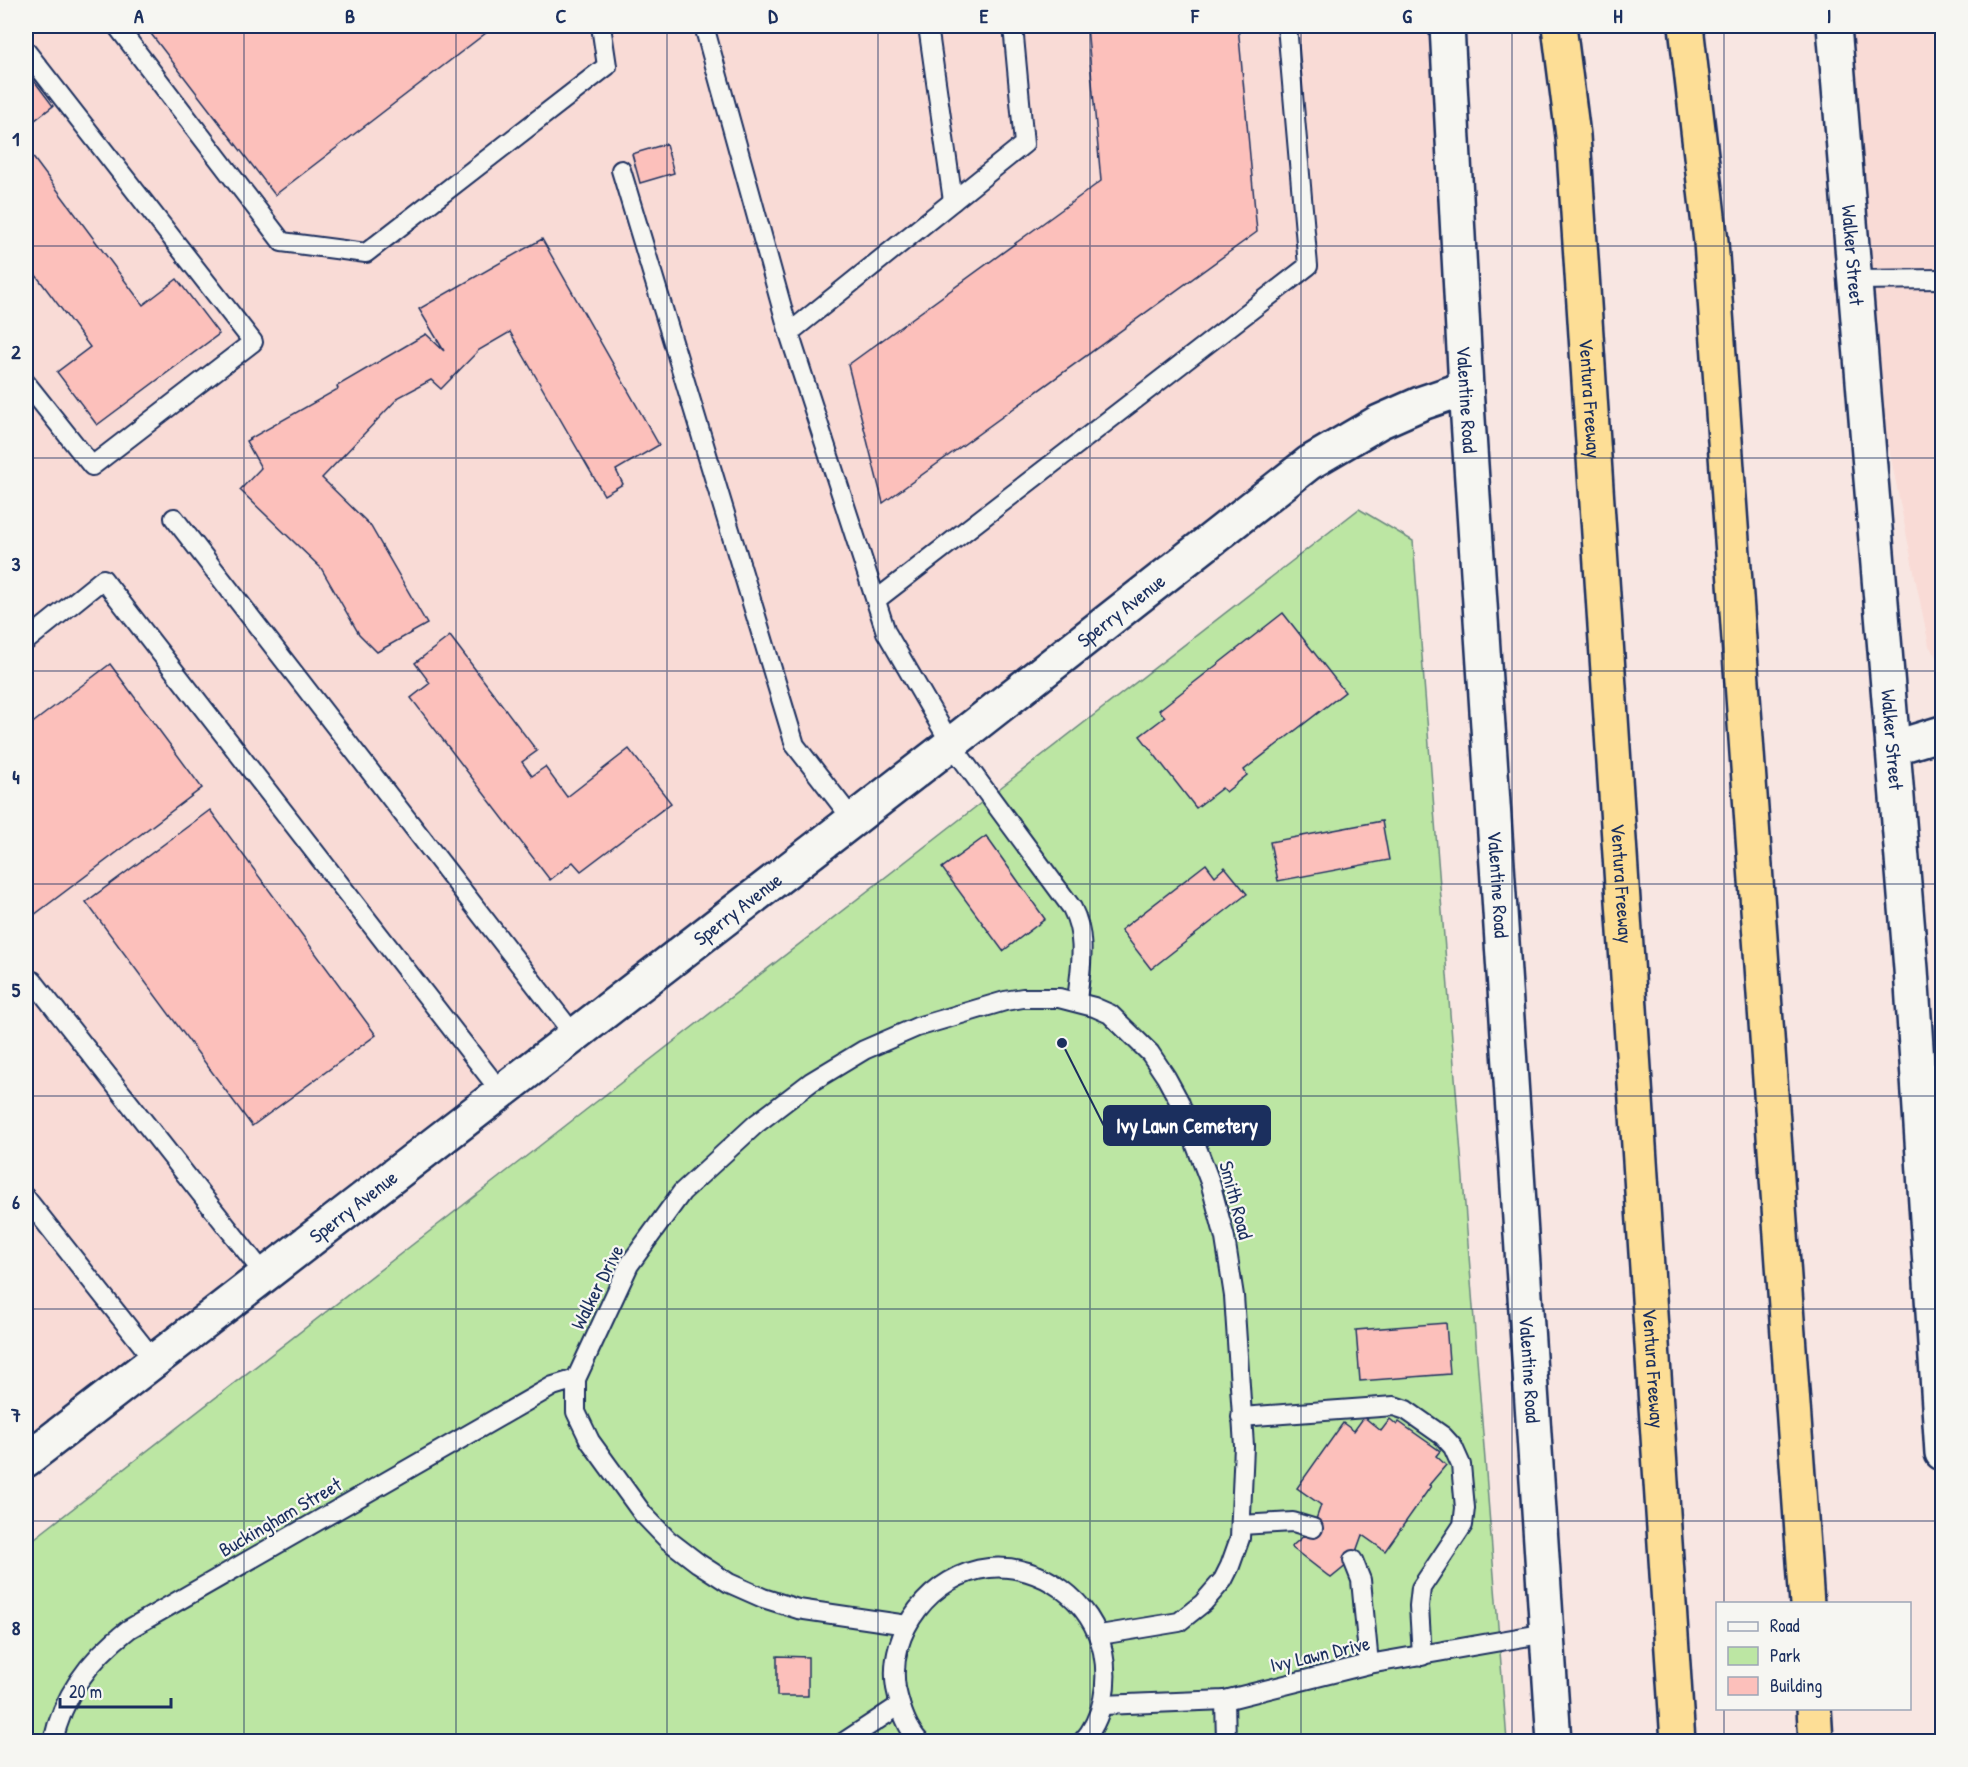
<svg xmlns="http://www.w3.org/2000/svg" width="1968" height="1767" font-family="'Patrick Hand',sans-serif">
<style>
.built{fill:#f9dbd6}
.green{fill:#bce6a3;stroke:#6c8a80;stroke-width:1.5}
.building{fill:#fcc0bb;stroke:#1b2f5e;stroke-width:1.5}
.lines{fill:none;stroke-linecap:round;stroke-linejoin:round}
.service-casing{stroke:#1b2f5e;stroke-width:22}
.minor-casing{stroke:#1b2f5e;stroke-width:38}
.tertiary-casing{stroke:#1b2f5e;stroke-width:38}
.motorway-casing{stroke:#1b2f5e;stroke-width:38}
.service{stroke:#f6f6f2;stroke-width:18}
.minor{stroke:#f6f6f2;stroke-width:33}
.tertiary{stroke:#f6f6f2;stroke-width:33}
.motorway{stroke:#fdde96;stroke-width:33}
.grid{fill:none;stroke:#1b2f5e;stroke-width:1.5;stroke-opacity:0.55}
.labels{text-anchor:middle;stroke-width:4.5;stroke-linejoin:round;paint-order:stroke}
.street-label{font-size:20px;fill:#1b2f5e;stroke:#f6f6f2}
.leader{fill:none;stroke:#1b2f5e;stroke-width:2}
.callout-dot{fill:#1b2f5e;stroke:#f6f6f2;stroke-width:2}
.callout{fill:#1b2f5e;stroke:#1b2f5e;stroke-width:2}
.callout-label{font-size:21px;text-anchor:middle;font-weight:bold;fill:#fff}
.neatline{fill:none;stroke:#1b2f5e;stroke-width:2}
.grid-label{font-size:20px;text-anchor:middle;font-weight:bold;fill:#1b2f5e}
</style>
<rect width="100%" height="100%" fill="#f8e6e2"/>
<filter id="ink" filterUnits="userSpaceOnUse"><feTurbulence type="fractalNoise" baseFrequency=".0167" numOctaves="2"/><feDisplacementMap in="SourceGraphic" scale="12" xChannelSelector="R" yChannelSelector="G"/><feConvolveMatrix kernelMatrix="1 2 1 2 8 2 1 2 1" color-interpolation-filters="sRGB"/></filter>
<g filter="url(#ink)">
<!-- built -->
<g class="built">
<path d="M26,26h1421l19,362 -87,34 -1353,1038z"/>
<path d="M1834,26h108v637l-13,-17 -74,-366z"/>
</g>
<!-- green -->
<path class="green" d="M1359,509l54,32 94,1200 -1481,1v-197z"/>
<!-- building -->
<g class="building">
<path d="M145,26h350l-220,169z"/>
<path d="M1087,26h151l19,206 -374,271 -35,-138 253,-184z"/>
<path d="M26,70l27,36 -27,21z"/>
<path d="M666,144l8,29 -34,10 -8,-29z"/>
<path d="M26,148l117,157 34,-26 42,55 -122,91 -40,-53 33,-25 -64,-85z"/>
<path d="M542,239l117,206 -43,25 7,14 -19,11 -94,-163 -31,18 -38,39 -10,-9 -32,17 -77,81 48,47 57,99 -50,28 -18,-18 -38,-66 -81,-78 21,-22 -15,-27 92,-52 -1,-3 89,-52 18,17 -25,-42z"/>
<path d="M1283,613l62,79 -101,78 3,5 -21,17 -4,-4 -26,20 -56,-72 25,-19 -6,-7z"/>
<path d="M450,636l87,115 -15,11 10,14 13,-9 22,30 62,-48 42,54 -90,68 -8,-9 -23,18 -139,-182 19,-15 -15,-20z"/>
<path d="M110,664l92,124 -176,133v-193z"/>
<path d="M210,810l166,225 -124,91 -166,-224z"/>
<path d="M1382,821l7,39 -111,21 -8,-39z"/>
<path d="M986,836l59,83 -42,32 -61,-83z"/>
<path d="M1206,864l9,12 10,-9 22,27 -96,75 -30,-39z"/>
<path d="M1446,1323l4,51 -90,7 -4,-51z"/>
<path d="M1364,1417l17,14 9,-12 7,6 2,-3 41,29 -4,5 10,9 -17,20 2,1 -46,65 -23,-16 -9,25 -22,18 -40,-31 22,-19 8,-23 -24,-17 46,-65 11,8z"/>
<path d="M777,1656l31,1v39h-31z"/>
</g>
<g class="lines">
<!-- service casing -->
<g class="service-casing">
<g id="service">
<path d="M117,26l165,216 84,11 241,-187 -6,-40"/>
<path d="M704,26l85,307 97,299 65,112 121,164c16,31 8,61 5,94"/>
<path d="M928,26l25,175"/>
<path d="M26,51l227,291 -161,124 -66,-83"/>
<path d="M621,170l174,575 58,75"/>
<path d="M1855,280l87,-1"/>
<path d="M789,333l235,-189 -11,-118"/>
<path d="M174,518l400,517"/>
<path d="M876,600l432,-334 -21,-240"/>
<path d="M26,641l77,-62 398,513"/>
<path d="M33,981l232,294"/>
<path d="M26,1198l128,162"/>
<path d="M1241,1417l153,-11 12,4 37,26 10,11 8,18 4,43 -2,17 -42,63 -2,18 3,50"/>
<path d="M1241,1525l52,-3 20,6"/>
<path d="M1353,1560l8,20 8,84"/>
<path d="M907,1625l-109,-16 -35,-11 -34,-15 -31,-20 -30,-23 -25,-26 -53,-73 -14,-29v-33l53,-114 53,-73 74,-68 55,-42 53,-32 53,-23 88,-26 18,-3h36l35,9 16,7 40,39 16,24 13,24 31,81 15,56 9,58 10,150 -4,92 -10,28 -7,14 -20,23 -24,19 -79,13"/>
<path d="M1225,1700l1,42"/>
<path d="M1103,1705l122,-5 144,-36 178,-31"/>
<path d="M53,1742c10,-48 38,-84 76,-113l424,-243 23,-7"/>
<path d="M844,1742l56,-37"/>
<path d="M920,1742c-14,-14 -20,-35 -24,-54 -9,-56 36,-114 93,-120 52,-5 104,33 114,84 6,30 1,66 -21,90"/>
</g>
</g>
<!-- minor casing -->
<g class="minor-casing">
<g id="minor">
<path d="M1893,748l49,-15"/>
<path id="s1" d="M26,1460l925,-716 358,-281 70,-41 43,-19 44,-15"/>
</g>
</g>
<!-- tertiary casing -->
<g class="tertiary-casing">
<g id="tertiary">
<path id="s2" d="M1447,26l19,362 88,1354"/>
<path id="s3" d="M1834,26l77,943 31,484"/>
</g>
</g>
<!-- motorway casing -->
<g class="motorway-casing">
<g id="motorway">
<path id="s4" d="M1559,26l14,110 105,1606"/>
<path d="M1686,26l25,216 96,1362"/>
<path d="M1814,1708l2,34"/>
</g>
</g>
<!-- service -->
<use href="#service" class="service"/>
<!-- minor -->
<use href="#minor" class="minor"/>
<!-- tertiary -->
<use href="#tertiary" class="tertiary"/>
<!-- motorway -->
<use href="#motorway" class="motorway"/>
</g>
</g>
<!-- grid -->
<path class="grid" d="M244,26v1716M456,26v1716M667,26v1716M878,26v1716M1090,26v1716M1301,26v1716M1512,26v1716M1724,26v1578M26,246h1916M26,458h1916M26,671h1916M26,884h1916M26,1096h1916M26,1309h1916M26,1521h1916M1724,1708v34"/>
<g class="labels">
<!-- street labels -->
<g class="street-label">
<text dy="7" stroke="none"><textPath href="#s3" startOffset="230">Walker Street</textPath></text>
<text dy="7" stroke="none"><textPath href="#s4" startOffset="374">Ventura Freeway</textPath></text>
<text dy="7" stroke="none"><textPath href="#s2" startOffset="374">Valentine Road</textPath></text>
<text dy="7" stroke="none"><textPath href="#s1" startOffset="1386">Sperry Avenue</textPath></text>
<text dy="7" stroke="none"><textPath href="#s3" startOffset="716">Walker Street</textPath></text>
<text dy="7" stroke="none"><textPath href="#s4" startOffset="860">Ventura Freeway</textPath></text>
<text dy="7" stroke="none"><textPath href="#s2" startOffset="860">Valentine Road</textPath></text>
<text dy="7" stroke="none"><textPath href="#s1" startOffset="900">Sperry Avenue</textPath></text>
<text transform="translate(1236 1200) rotate(75)" y="7">Smith Road</text>
<text dy="7" stroke="none"><textPath href="#s1" startOffset="414">Sperry Avenue</textPath></text>
<text transform="translate(597 1287) rotate(-63)" y="7">Walker Drive</text>
<text dy="7" stroke="none"><textPath href="#s4" startOffset="1346">Ventura Freeway</textPath></text>
<text dy="7" stroke="none"><textPath href="#s2" startOffset="1346">Valentine Road</textPath></text>
<text transform="translate(280 1517) rotate(-30)" y="7">Buckingham Street</text>
<text transform="translate(1320 1654) rotate(-13)" y="7">Ivy Lawn Drive</text>
</g>
</g>
<!-- callouts -->
<path class="leader" d="M1062 1043L1104 1126"/>
<circle class="callout-dot" cx="1062" cy="1043" r="6"/>
<rect class="callout" x="1104" y="1106" width="166" height="39" rx="6"/>
<g class="callout-label">
<text x="1187" y="1133">Ivy Lawn Cemetery</text>
</g>
<!-- margin -->
<rect width="1968" height="1767" fill="none" stroke="#f6f6f2" stroke-width="66"/>
<!-- legend -->
<rect x="1716" y="1602" width="195" height="108" fill="#f6f6f2" stroke="#9ea6b7" stroke-width="1.5"/>
<rect x="1728" y="1622" width="30" height="9" fill="#f6f6f2" stroke="#9ea6b7" stroke-width="1.5"/>
<text x="1770" y="1632" font-size="18" fill="#1b2f5e">Road</text>
<rect x="1728" y="1647" width="30" height="18" fill="#bce6a3" stroke="#9ea6b7" stroke-width="1.5"/>
<text x="1770" y="1662" font-size="18" fill="#1b2f5e">Park</text>
<rect x="1728" y="1677" width="30" height="18" fill="#fcc0bb" stroke="#9ea6b7" stroke-width="1.5"/>
<text x="1770" y="1692" font-size="18" fill="#1b2f5e">Building</text>
<!-- scale -->
<path d="M60 1698v9h111v-9" fill="none" stroke="#1b2f5e" stroke-width="3"/>
<text x="69" y="1698" font-size="18" fill="#1b2f5e" stroke="#f6f6f2" stroke-width="4.5" paint-order="stroke">20 m</text>
<rect x="33" y="33" width="1902" height="1701" class="neatline"/>
<g class="grid-label">
<text x="139" y="23">A</text>
<text x="350" y="23">B</text>
<text x="561" y="23">C</text>
<text x="773" y="23">D</text>
<text x="984" y="23">E</text>
<text x="1195" y="23">F</text>
<text x="1407" y="23">G</text>
<text x="1618" y="23">H</text>
<text x="1829" y="23">I</text>
<text x="16" y="146">1</text>
<text x="16" y="359">2</text>
<text x="16" y="571">3</text>
<text x="16" y="784">4</text>
<text x="16" y="997">5</text>
<text x="16" y="1209">6</text>
<text x="16" y="1422">7</text>
<text x="16" y="1635">8</text>
</g>
</svg>
